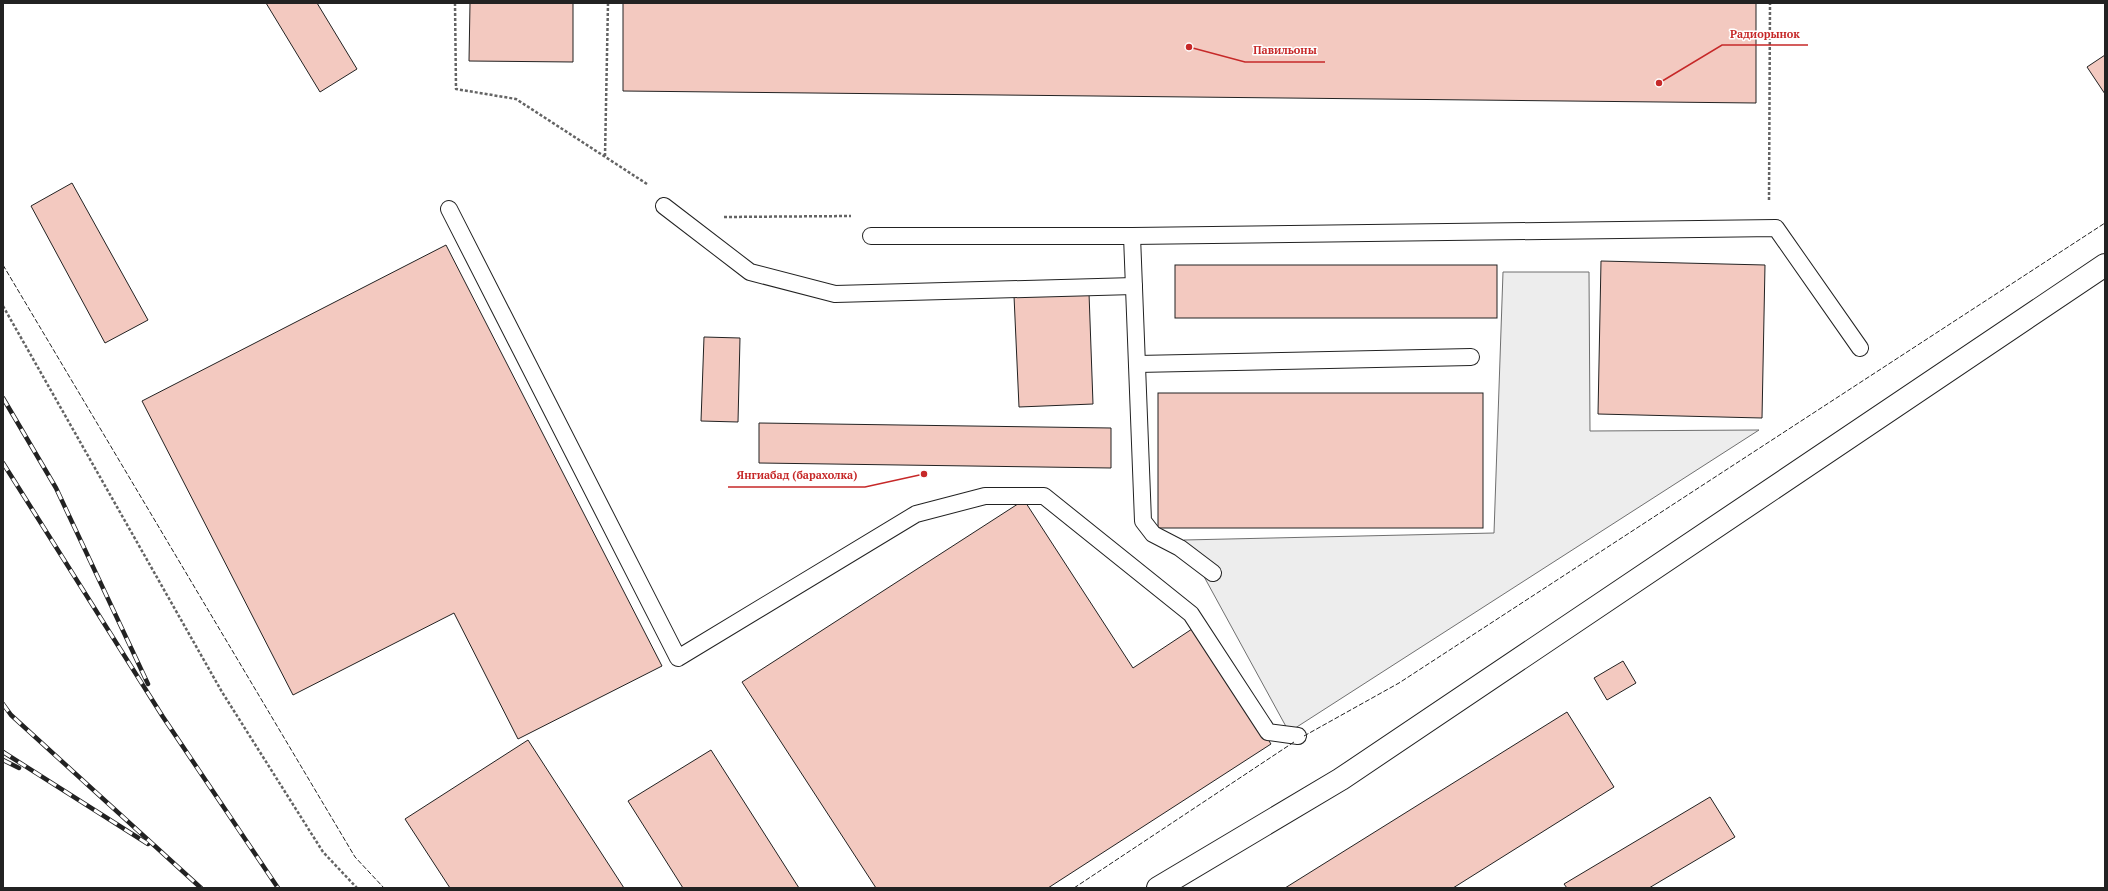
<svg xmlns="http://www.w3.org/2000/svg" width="2108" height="891" font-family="'PT Serif',serif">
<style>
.parking{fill:#ededed;stroke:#6f6f6f}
.building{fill:#f3c9c0;stroke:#222}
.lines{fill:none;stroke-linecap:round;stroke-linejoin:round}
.service-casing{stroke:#222;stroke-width:18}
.minor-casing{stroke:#222;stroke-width:24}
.path{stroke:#646464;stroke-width:2.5;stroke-dasharray:3 2;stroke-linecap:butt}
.service{stroke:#fff;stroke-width:16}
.minor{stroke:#fff;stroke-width:22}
.rail-casing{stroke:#222;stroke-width:4.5}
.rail{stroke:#fff;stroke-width:3;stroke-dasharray:9;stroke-linecap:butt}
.fence{stroke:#222;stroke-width:1;stroke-dasharray:5 2;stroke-linecap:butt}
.leader{fill:none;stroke:#c62828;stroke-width:1.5}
.callout-dot{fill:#c62828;stroke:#fff;stroke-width:1.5}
.callout-label{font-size:11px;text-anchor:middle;font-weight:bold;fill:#c62828;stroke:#fff;stroke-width:3;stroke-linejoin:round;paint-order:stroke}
</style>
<rect width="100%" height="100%" fill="#fff"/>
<!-- parking -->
<path class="parking" d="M1503,272h86l1,159 169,-1 -470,302 -105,-192 310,-7z"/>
<!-- building -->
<g class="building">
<path d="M266,3h51l40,66 -37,23z"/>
<path d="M470,3h103v59l-104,-1z"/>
<path d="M623,3h1133v100l-1133,-12z"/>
<path d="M2105,55v39l-18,-27z"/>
<path d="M72,183l76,137 -43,23 -74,-137z"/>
<path d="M446,245l216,421 -144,73 -64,-126 -161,82 -151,-294z"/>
<path d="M1601,261l164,4 -3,153 -164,-4z"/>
<rect x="1175" y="265" width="322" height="53"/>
<path d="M1089,293l4,111 -74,3 -5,-111z"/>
<path d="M704,337l36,1 -2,84 -37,-1z"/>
<rect x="1158" y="393" width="325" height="135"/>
<path d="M759,423l352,5v40l-352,-5z"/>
<path d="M1024,500l109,168 62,-41 76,117 -223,144h-172l-134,-206z"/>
<path d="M1623,661l13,22 -29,17 -13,-22z"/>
<path d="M1567,712l47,75 -161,101h-168z"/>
<path d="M528,740l96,148h-174l-45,-69z"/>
<path d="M711,750l88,138h-116l-55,-87z"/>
<path d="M1710,797l25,40 -86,51h-82l-3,-4z"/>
</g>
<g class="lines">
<!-- service casing -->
<g class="service-casing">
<g id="service">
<path d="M664,206l86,66 85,22 299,-8"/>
<path d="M449,209l229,449 238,-144 69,-18h59l147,118 77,118 30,4"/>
<path d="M871,236h261l644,-8 84,120"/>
<path d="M1132,236l11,285 10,13 27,14 33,25"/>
<path d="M1137,364l334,-7"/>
</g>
</g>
<!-- minor casing -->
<g class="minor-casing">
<path id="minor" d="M1158,888l183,-109 764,-514"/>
</g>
<!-- path -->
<g class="path">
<path d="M455,3l1,86 60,10 131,85"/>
<path d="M605,156l3,-153"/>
<path d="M1769,200l1,-197"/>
<path d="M724,217l127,-1"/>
<path d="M3,306l219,386 101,160 34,36"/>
</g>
<!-- service -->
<use href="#service" class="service"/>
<!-- minor -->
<use href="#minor" class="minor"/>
<!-- rail casing -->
<g class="rail-casing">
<g id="rail">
<path d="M3,398l53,90 92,196"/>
<path d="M3,463l160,254 115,171"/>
<path d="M3,704l8,11 190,173"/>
<path d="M3,752l145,92"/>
<path d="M3,760l16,8"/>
</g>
</g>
<!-- rail -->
<use href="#rail" class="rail"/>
<!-- fence -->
<g class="fence">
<path d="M3,265l352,592 29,31"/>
<path d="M1304,736l95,-53 706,-460"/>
<path d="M1074,888l220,-146"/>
</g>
</g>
<!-- callouts -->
<path class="leader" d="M1659 83L1722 45H1808M1189 47L1245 62H1325M924 474L865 487H728"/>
<g class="callout-dot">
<circle cx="1659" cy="83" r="4"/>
<circle cx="1189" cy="47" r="4"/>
<circle cx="924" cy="474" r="4"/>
</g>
<g class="callout-label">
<text x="1765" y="38">Радиорынок</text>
<text x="1285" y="54">Павильоны</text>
<text x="797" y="479">Янгиабад (барахолка)</text>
</g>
<!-- border -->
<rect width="2108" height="891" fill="none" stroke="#222222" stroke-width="8"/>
</svg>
